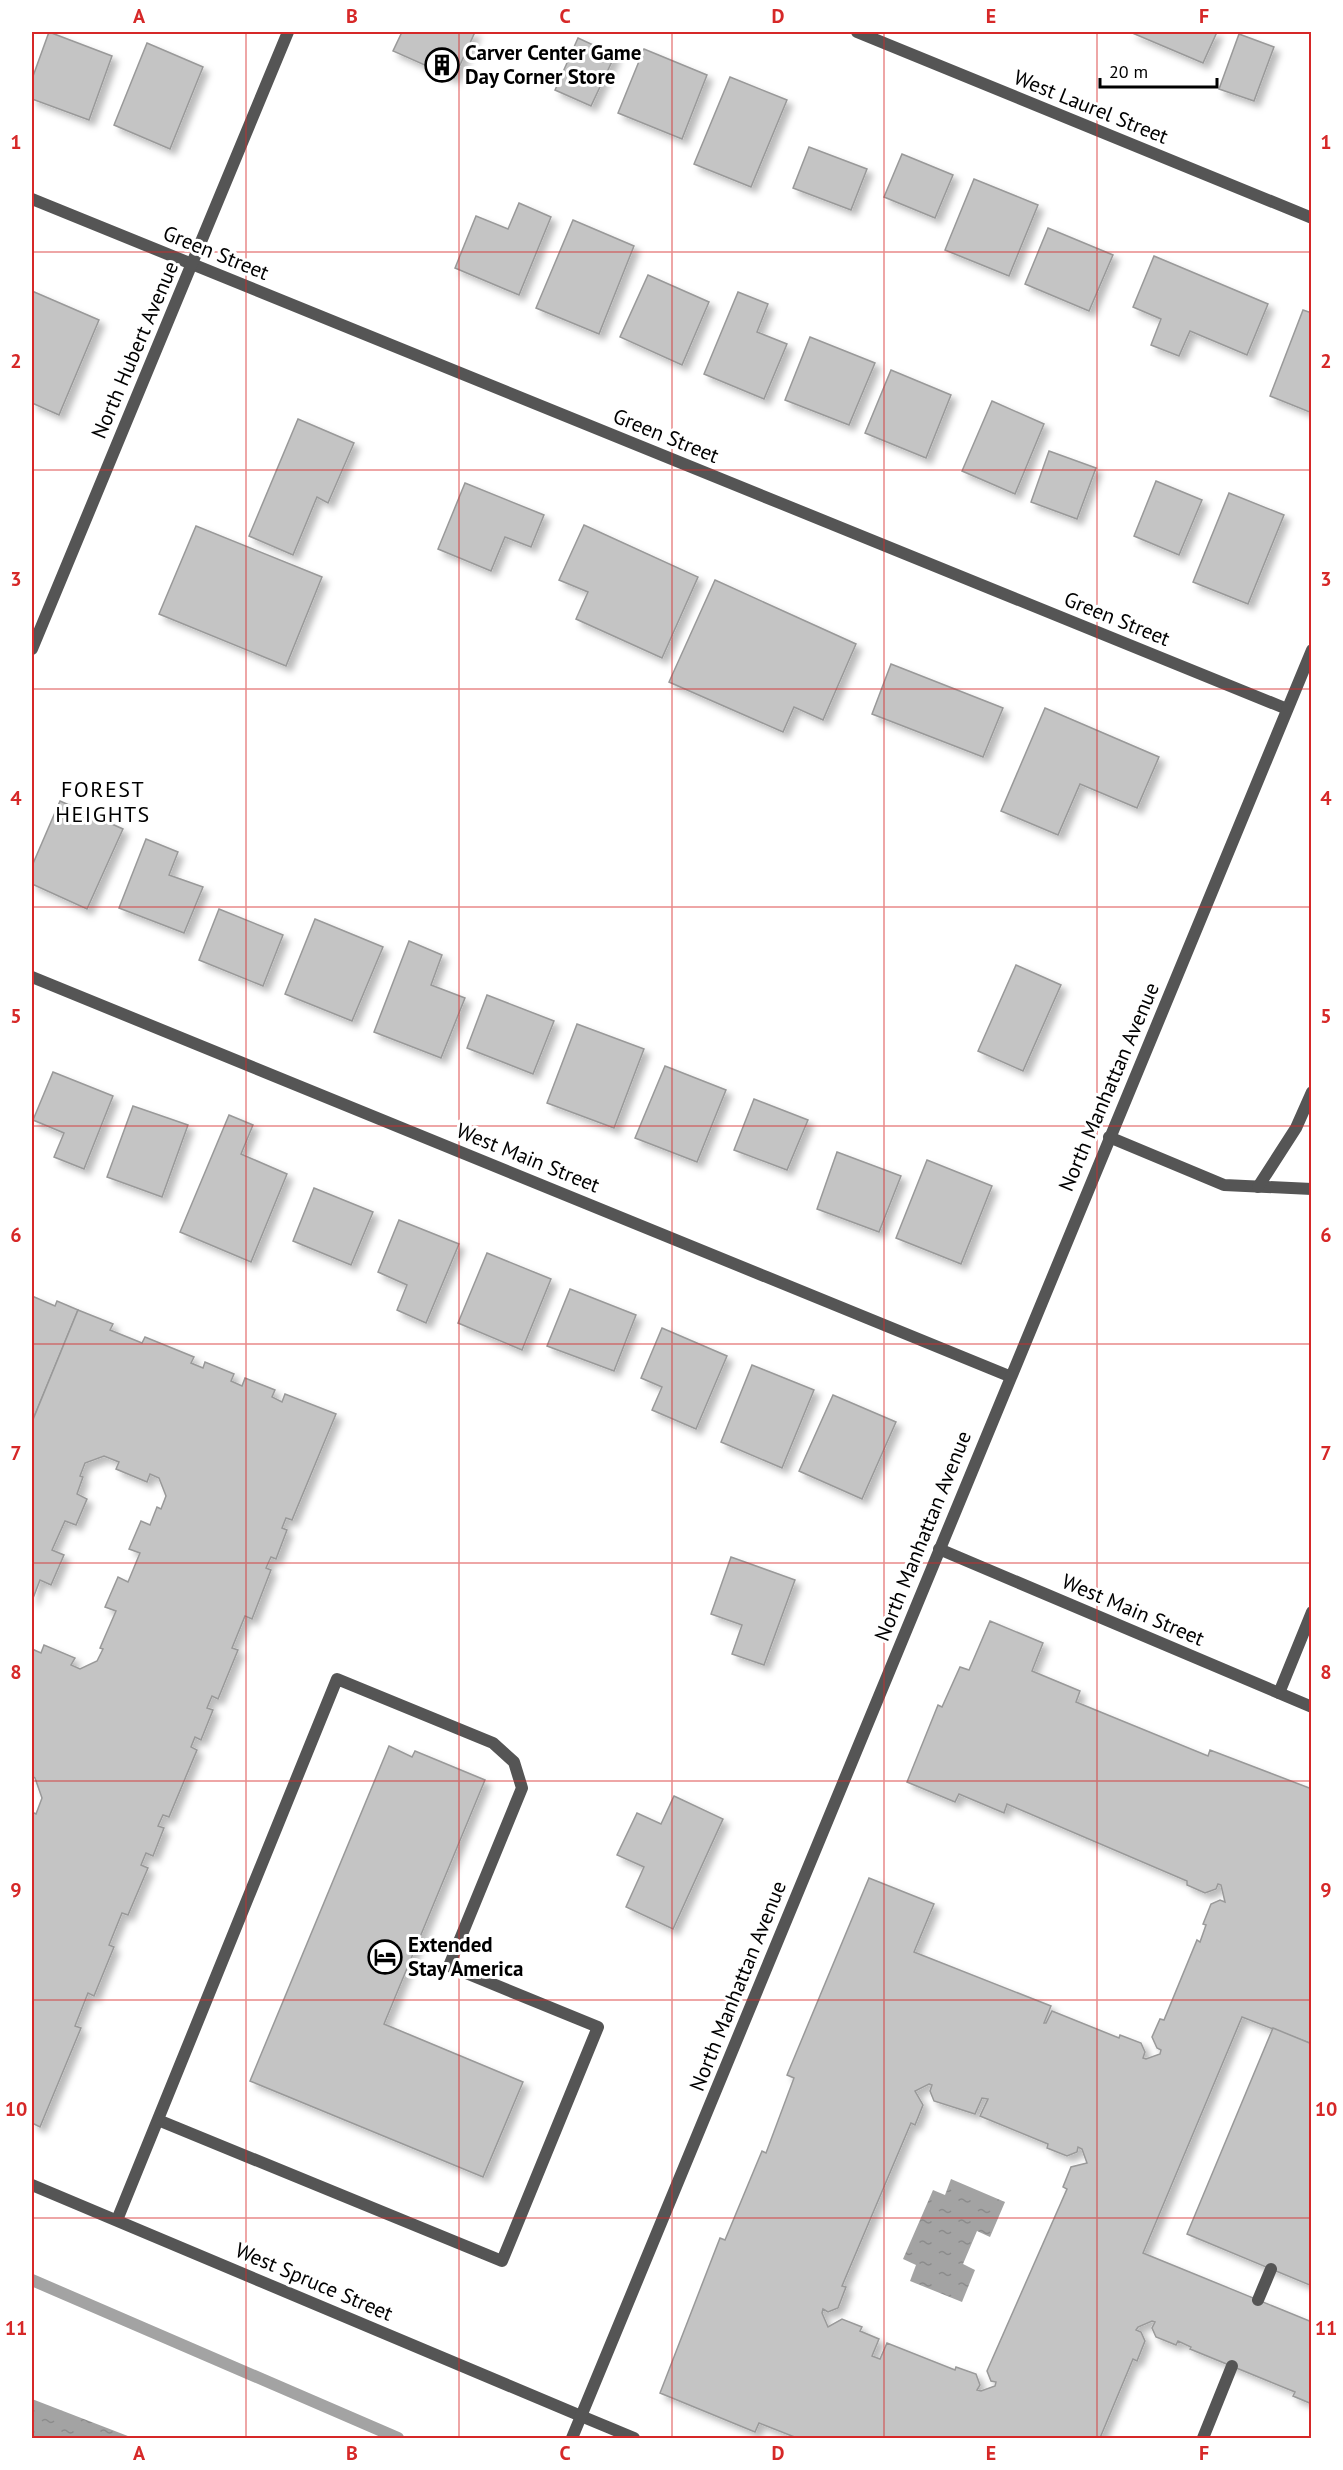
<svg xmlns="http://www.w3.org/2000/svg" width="1343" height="2470" font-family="'PT Sans',sans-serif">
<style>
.water{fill:url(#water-ripples)}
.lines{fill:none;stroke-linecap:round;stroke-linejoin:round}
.stream{stroke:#a3a3a3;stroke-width:12}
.building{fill:#c4c4c4;stroke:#999;stroke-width:1.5;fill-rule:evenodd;filter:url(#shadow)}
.lane{stroke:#555;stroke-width:12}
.street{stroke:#555;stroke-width:12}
.grid{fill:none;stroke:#d62828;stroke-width:1.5;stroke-opacity:0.55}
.labels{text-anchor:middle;stroke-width:6;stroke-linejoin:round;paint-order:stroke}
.poi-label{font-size:21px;font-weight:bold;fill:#000;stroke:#fff;text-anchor:start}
.street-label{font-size:21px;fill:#000;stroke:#fff}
.neighbourhood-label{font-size:22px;letter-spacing:1.5px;fill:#000;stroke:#fff}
.neatline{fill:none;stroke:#d62828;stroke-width:2}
.grid-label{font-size:20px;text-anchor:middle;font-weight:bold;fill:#d62828}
</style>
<defs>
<pattern id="water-ripples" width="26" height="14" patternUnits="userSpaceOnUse" patternTransform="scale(1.5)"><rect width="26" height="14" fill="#a3a3a3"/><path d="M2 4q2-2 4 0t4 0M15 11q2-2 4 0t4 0" fill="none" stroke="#8b8b8b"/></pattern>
<filter id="shadow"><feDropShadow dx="5.5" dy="5.5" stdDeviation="3" flood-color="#0004"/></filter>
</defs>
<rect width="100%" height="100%" fill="#fff"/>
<!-- water -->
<g class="water">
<path d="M951,2179l54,23 -15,35 -13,-6 -14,33 12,6 -13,32 -52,-21 6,-16 -13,-6 30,-69 12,5z"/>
<path d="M32,2399l101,39h-101z"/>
</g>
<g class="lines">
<!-- stream -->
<path class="stream" d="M32,2280l366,158"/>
</g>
<!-- building -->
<g class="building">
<path d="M49,32l63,24 -23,64 -57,-21v-20z"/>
<path d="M402,32h73l-21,46 -61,-27z"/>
<path d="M1130,32h87l-14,31z"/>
<path d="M1239,34l35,13 -20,54 -35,-12z"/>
<path d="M578,38l37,17 -24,51 -36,-16z"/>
<path d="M147,43l56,24 -33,82 -56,-24z"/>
<path d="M644,49l63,26 -25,64 -64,-26z"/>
<path d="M730,77l57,23 -36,87 -57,-23z"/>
<path d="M809,147l58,22 -16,41 -58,-22z"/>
<path d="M902,154l51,21 -18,43 -51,-21z"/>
<path d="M974,179l64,26 -29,71 -64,-26z"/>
<path d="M519,203l32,14 -32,78 -64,-27 21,-52 32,13z"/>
<path d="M573,220l61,26 -35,88 -63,-26z"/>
<path d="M1048,228l65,27 -24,56 -64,-27z"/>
<path d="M1154,256l114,48 -21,51 -57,-24 -11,25 -28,-11 10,-26 -28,-12z"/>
<path d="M648,275l61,27 -27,63 -62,-28z"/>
<path d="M32,291l67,29 -40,95 -27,-12z"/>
<path d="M738,292l30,12 -11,28 30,12 -23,55 -60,-25z"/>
<path d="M1303,310l9,3v100l-42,-17z"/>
<path d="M810,337l65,26 -26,62 -64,-25z"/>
<path d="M891,370l60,25 -25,63 -61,-25z"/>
<path d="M992,401l52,23 -29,70 -53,-23z"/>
<path d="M298,419l56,24 -26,60 -11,-6 -24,58 -44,-19z"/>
<path d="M1049,451l47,17 -19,51 -46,-17z"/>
<path d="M1156,481l46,19 -23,55 -45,-19z"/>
<path d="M465,483l79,32 -13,32 -26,-10 -14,34 -53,-22z"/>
<path d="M1229,493l55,22 -36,89 -55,-22z"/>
<path d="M584,525l114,52 -36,81 -86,-39 12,-27 -29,-12z"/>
<path d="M196,526l126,51 -36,89 -127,-52z"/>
<path d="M715,580l141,64 -33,76 -29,-13 -11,25 -114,-50z"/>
<path d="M891,664l112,44 -20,49 -111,-43z"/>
<path d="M1045,708l114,49 -22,51 -57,-24 -22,51 -57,-24z"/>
<path d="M60,801l63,28 -36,80 -55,-25v-18z"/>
<path d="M146,839l32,13 -9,23 34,12 -19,46 -65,-25z"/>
<path d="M219,909l64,26 -20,51 -64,-26z"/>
<path d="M315,919l68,28 -31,74 -67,-27z"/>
<path d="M409,941l33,14 -11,30 34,13 -24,60 -67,-26z"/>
<path d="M1016,965l45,20 -38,86 -45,-20z"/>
<path d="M487,995l67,26 -21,53 -66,-26z"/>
<path d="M577,1024l67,25 -30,79 -67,-25z"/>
<path d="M665,1066l61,24 -29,72 -62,-24z"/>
<path d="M53,1072l60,24 -29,73 -30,-12 10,-24 -31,-13z"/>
<path d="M754,1099l54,21 -21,50 -53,-20z"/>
<path d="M133,1106l55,19 -26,72 -55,-20z"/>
<path d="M229,1115l24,10 -12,29 46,20 -36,88 -71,-30z"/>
<path d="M837,1152l64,24 -22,56 -62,-23z"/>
<path d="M927,1160l65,26 -31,78 -65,-26z"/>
<path d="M314,1188l59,24 -22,53 -58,-24z"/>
<path d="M399,1220l60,24 -33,79 -29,-13 10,-25 -29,-13z"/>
<path d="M487,1253l64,26 -29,71 -64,-27z"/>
<path d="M570,1289l66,26 -22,56 -67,-25z"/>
<path d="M32,1296l23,10 2,-5 21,9 -46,112z"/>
<path d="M78,1310l35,14 -3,6 32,13 3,-6 49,20 -3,6 12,5 2,-6 29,12 -3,7 11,5 3,-8 30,12 -3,7 10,5 3,-8 51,20 -44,106 -6,-2 -4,10 5,2 -11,29 -5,-2 -5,11 5,2 -19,49 -7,-3 -13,32 6,2 -20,49 -6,-3 -5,12 6,2 -12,30 -6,-3 -4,10 6,3 -28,67 -6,-2 -5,11 6,2 -11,28 -7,-3 -5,12 7,3 -20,47 -6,-2 -13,32 5,2 -20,49 -6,-3 -13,33 6,2 -41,99 -8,-4v-311l4,2 6,-16 -7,-20 -3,-2v-127l9,4 3,-8 31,13 -4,7 9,4 17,-8 6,-12 -3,-1 16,-37 -11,-4 13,-30 10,5 12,-29 -11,-4 12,-28 9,4 7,-18 4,2 5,-13 -7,-18 -9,-4 -3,8 -31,-13 3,-7 -15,-6 -19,7 -5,13 3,1 -6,17 10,5 -11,26 -11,-4 -13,29 12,5 -13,30 -11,-5 -8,21v-179z"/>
<path d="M662,1328l65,28 -31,73 -44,-19 10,-23 -21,-9z"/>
<path d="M752,1365l62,25 -32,78 -61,-26z"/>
<path d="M833,1395l63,27 -34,77 -63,-28z"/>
<path d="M731,1557l64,23 -31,85 -32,-11 10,-29 -31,-11z"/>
<path d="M990,1621l53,22 -11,28 48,20 -4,11 132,54 2,-6 102,39v255l-70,-27 -99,236 169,69v82l-19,-8 2,-4 -105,-43 1,-2 -13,-6 -2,4 -20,-8 -4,-9 3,-6 -3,-1 -14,6 -2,3 5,2 4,9 -8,20 -4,-2 -33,79h-303l-38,-15 -4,9 -95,-39 60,-155 5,2 37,-89 4,2 28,-75 -7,-3 82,-197 65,26 -20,48 137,54 -7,17h2l6,-12 67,27 1,-3 21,8 4,9 -2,6 3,1 14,-5 1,-4 -4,-2 -5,-11 8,-18 4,1 33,-80 3,2 6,-17 -3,-1 8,-20 9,-4 5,2 -4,-17 -3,-1 -2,5 -11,4 -18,-8v-4l-180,-77 -3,9 -45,-19 -4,8 -48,-20 31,-77 4,2 18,-40 9,3zM929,2084l3,1 -2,6 4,10 41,13 7,-16 6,1 -8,17 68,28 -1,4 20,8 10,-4 1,-5 4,2 5,14 -16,4 -8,20 4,2 -80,182 4,10 5,1 -1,4 -14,5 -4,-1 3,-5 -4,-11 -20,-7 -1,3 -68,-27 -7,16 -8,-3 7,-17 -19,-8 2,-4 -20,-8 -14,8 -6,-14 1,-4 5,3 10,-4 8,-21 -4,-1 69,-163 4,2 8,-20 -8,-14z"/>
<path d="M389,1746l23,11 3,-6 70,29 -101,244 139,58 -40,95 -233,-96z"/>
<path d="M674,1796l49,23 -50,110 -47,-22 18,-40 -27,-12 20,-42 24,11z"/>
<path d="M1273,2028l39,16v242l-125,-52z"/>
</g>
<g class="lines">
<!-- lane -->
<g class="lane">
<path d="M1109,1137l115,48 88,4"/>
<path d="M1258,1187l38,-59 16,-36"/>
<path d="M1279,1693l33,-81"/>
<path d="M117,2220l220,-541 156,64 21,19 8,26 -73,178 149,61 -96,234 -344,-141"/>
<path d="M1258,2300l13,-31"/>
<path d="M581,2416l53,22"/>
<path d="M1203,2438l29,-72"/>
</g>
<!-- street -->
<g class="street">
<path d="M857,32l455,186"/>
<path d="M32,199l1255,510"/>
<path d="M32,649l256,-617"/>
<path d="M32,977l977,399"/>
<path d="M939,1549l373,158"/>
<path d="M32,2185l549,231"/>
<path d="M572,2438l740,-1788"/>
</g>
</g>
<!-- grid -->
<path class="grid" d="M246,32v2406M459,32v2406M672,32v2406M884,32v2406M1097,32v2406M32,252h1280M32,470h1280M32,689h1280M32,907h1280M32,1126h1280M32,1344h1280M32,1563h1280M32,1781h1280M32,2000h1280M32,2218h1280"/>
<!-- icons -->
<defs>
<g id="building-ring" transform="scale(1.725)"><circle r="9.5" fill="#fff" stroke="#000" stroke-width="1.5"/><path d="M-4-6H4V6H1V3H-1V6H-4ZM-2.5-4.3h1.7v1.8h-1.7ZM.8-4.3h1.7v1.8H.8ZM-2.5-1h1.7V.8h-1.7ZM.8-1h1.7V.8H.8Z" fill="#000"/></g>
<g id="hotel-ring" transform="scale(1.725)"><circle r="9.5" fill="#fff" stroke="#000" stroke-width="1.5"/><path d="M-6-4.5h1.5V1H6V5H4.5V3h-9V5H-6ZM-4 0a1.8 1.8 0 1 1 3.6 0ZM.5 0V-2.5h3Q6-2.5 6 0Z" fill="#000"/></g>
</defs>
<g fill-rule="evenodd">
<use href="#building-ring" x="442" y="65"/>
<use href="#hotel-ring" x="385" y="1957"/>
</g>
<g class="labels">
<!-- poi labels -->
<g class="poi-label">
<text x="465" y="60">Carver Center Game<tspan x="465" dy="24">Day Corner Store</tspan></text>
<text x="408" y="1952">Extended<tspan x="408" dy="24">Stay America</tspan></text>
</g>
<!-- street labels -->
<g class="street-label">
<text transform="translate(1091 107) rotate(22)" y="7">West Laurel Street</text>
<text transform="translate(216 253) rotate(22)" y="7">Green Street</text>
<text transform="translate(135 350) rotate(-67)" y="7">North Hubert Avenue</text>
<text transform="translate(666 436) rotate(22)" y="7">Green Street</text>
<text transform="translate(1117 619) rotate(22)" y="7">Green Street</text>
<text transform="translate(1109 1087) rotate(-67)" y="7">North Manhattan Avenue</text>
<text transform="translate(528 1158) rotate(22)" y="7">West Main Street</text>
<text transform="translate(923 1536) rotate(-68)" y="7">North Manhattan Avenue</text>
<text transform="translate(1133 1610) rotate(23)" y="7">West Main Street</text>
<text transform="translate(738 1986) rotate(-68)" y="7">North Manhattan Avenue</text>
<text transform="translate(314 2282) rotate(23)" y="7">West Spruce Street</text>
</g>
<!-- neighbourhood labels -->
<g class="neighbourhood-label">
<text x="103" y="797">FOREST<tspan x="103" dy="25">HEIGHTS</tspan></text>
</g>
</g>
<!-- border -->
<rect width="1343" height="2470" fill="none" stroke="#ffffff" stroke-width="66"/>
<!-- scale -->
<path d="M1100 78v9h117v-9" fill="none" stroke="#000000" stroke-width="3"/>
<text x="1109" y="78" font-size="18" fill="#000000" stroke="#ffffff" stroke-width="4.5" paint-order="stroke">20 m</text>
<rect x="33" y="33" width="1277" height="2404" class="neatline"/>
<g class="grid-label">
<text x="139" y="23">A</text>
<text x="352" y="23">B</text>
<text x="565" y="23">C</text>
<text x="778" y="23">D</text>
<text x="991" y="23">E</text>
<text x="1204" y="23">F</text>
<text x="16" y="149">1</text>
<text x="1326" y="149">1</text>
<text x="16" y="368">2</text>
<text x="1326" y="368">2</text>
<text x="16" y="586">3</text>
<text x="1326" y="586">3</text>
<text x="16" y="805">4</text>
<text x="1326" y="805">4</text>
<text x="16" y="1023">5</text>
<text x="1326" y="1023">5</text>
<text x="16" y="1242">6</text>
<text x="1326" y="1242">6</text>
<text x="16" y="1460">7</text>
<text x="1326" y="1460">7</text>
<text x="16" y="1679">8</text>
<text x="1326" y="1679">8</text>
<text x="16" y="1897">9</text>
<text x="1326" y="1897">9</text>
<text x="16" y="2116">10</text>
<text x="1326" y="2116">10</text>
<text x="16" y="2335">11</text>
<text x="1326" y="2335">11</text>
<text x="139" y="2460">A</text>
<text x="352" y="2460">B</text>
<text x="565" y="2460">C</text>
<text x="778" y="2460">D</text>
<text x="991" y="2460">E</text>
<text x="1204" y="2460">F</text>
</g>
</svg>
